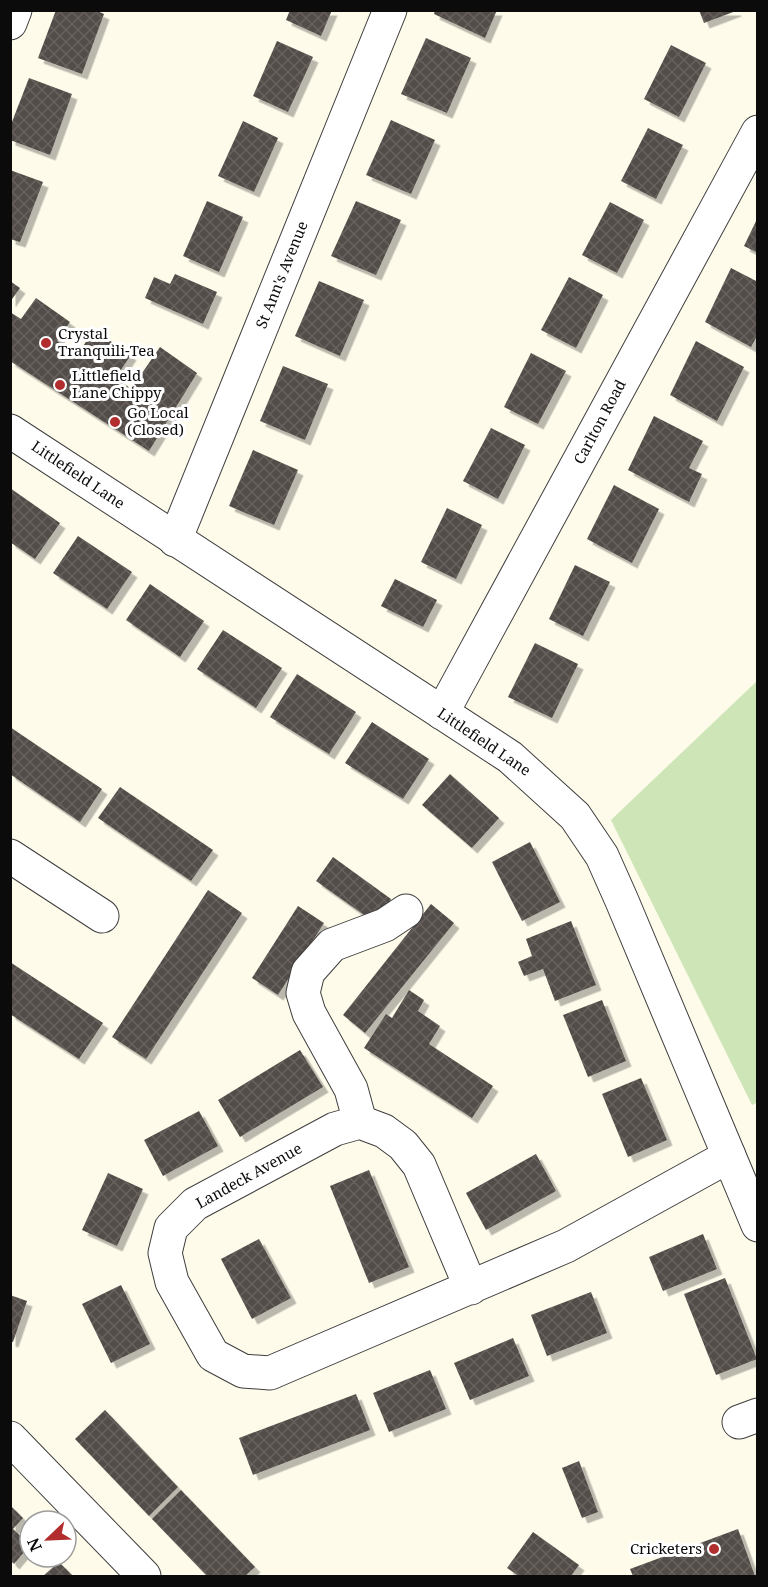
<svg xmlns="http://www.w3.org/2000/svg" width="768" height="1587" font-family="'Noto Serif',serif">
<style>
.grass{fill:#cde5b7}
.building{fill:url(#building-cross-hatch);filter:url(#shadow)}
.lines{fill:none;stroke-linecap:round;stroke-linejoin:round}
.minor-casing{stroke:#3e3e3e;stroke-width:35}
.minor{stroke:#fff;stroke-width:33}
.poi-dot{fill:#b12d2e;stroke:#fff;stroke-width:2}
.labels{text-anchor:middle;stroke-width:6;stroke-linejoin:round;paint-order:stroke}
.street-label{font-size:15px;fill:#0b0b0b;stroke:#fff}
.poi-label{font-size:15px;fill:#0b0b0b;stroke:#fff;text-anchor:start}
</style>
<defs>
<pattern id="building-cross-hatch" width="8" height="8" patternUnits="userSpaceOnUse" patternTransform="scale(1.5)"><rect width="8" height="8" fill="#534d48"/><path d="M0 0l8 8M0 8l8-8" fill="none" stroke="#67625e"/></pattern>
<filter id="shadow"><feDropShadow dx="5.5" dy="5.5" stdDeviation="0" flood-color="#0004"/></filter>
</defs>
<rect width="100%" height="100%" fill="#fefbea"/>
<!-- grass -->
<path class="grass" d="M757,681l1,421 -6,3 -141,-285z"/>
<!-- building -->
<g class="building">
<path d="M56,10h39l9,4 -22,60 -44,-16z"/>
<path d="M290,10h42l-11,26 -35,-16z"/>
<path d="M435,10h62l-12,28 -51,-24z"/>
<path d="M699,10h37v1l-32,12z"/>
<path d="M426,38l45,20 -24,55 -46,-19z"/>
<path d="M277,41l36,16 -25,55 -35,-16z"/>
<path d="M671,45l35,18 -27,54 -35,-18z"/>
<path d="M29,78l43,16 -22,61 -40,-15v-13z"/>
<path d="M391,120l44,20 -24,54 -45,-19z"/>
<path d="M243,121l35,17 -24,54 -36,-16z"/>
<path d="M648,128l35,17 -27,54 -35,-18z"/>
<path d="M10,170l33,12 -23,60 -10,-3z"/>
<path d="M207,201l36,16 -24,55 -36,-16z"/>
<path d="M356,201l45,19 -25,55 -45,-19z"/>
<path d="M610,202l34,18 -27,53 -35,-18z"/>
<path d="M758,217v36l-14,-7z"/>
<path d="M731,268l27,14v52l-7,13 -46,-25z"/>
<path d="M175,274l42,18 -14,32 -58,-26 9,-21 16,7z"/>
<path d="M569,277l34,18 -27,53 -35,-18z"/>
<path d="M10,281l10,7 -10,14z"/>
<path d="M319,281l45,19 -24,56 -45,-20z"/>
<path d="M36,298l34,24 -13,19 20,14 17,-25 37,25 -15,22 15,12 29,-42 37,26 -48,78 -139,-90v-49l11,7z"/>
<path d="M696,341l48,26 -27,54 -47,-26z"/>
<path d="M531,353l35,18 -28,53 -34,-17z"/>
<path d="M283,366l45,18 -23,56 -45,-19z"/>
<path d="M654,416l49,25 -14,27 13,6 -13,28 -61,-32z"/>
<path d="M491,428l34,17 -27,54 -35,-18z"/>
<path d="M253,450l45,20 -24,55 -45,-19z"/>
<path d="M614,485l45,24 -27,54 -45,-24z"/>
<path d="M10,488l50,35 -25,36 -25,-17z"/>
<path d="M447,508l35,17 -26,54 -35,-17z"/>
<path d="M78,536l54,36 -25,37 -54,-36z"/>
<path d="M575,565l35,17 -27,54 -34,-17z"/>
<path d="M395,579l42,21 -14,27 -42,-21z"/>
<path d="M150,584l54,37 -24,36 -54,-37z"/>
<path d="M223,630l59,38 -26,40 -59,-39z"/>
<path d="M535,643l43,21 -26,54 -44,-21z"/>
<path d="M297,674l59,38 -27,42 -59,-37z"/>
<path d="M372,722l57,37 -26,40 -58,-36z"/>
<path d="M10,727l92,62 -22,33 -70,-48z"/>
<path d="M450,774l49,44 -27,30 -50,-43z"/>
<path d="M120,787l93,63 -22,31 -93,-63z"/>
<path d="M530,842l30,60 -38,19 -30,-59z"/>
<path d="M333,857l58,42 -17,23 -58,-41z"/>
<path d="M208,890l34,23 -96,146 -34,-22z"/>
<path d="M431,904l23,19 -89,110 -22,-18z"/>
<path d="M298,906l26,17 -46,72 -26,-17z"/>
<path d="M571,921l25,64 -41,16 -12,-32 -19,7 -6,-14 14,-6 -6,-17z"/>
<path d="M10,962l93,61 -24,36 -69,-45z"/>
<path d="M409,990l15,10 -6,11 22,15 -11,18 64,42 -21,32 -108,-70 22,-34 6,4z"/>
<path d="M602,1000l24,61 -38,16 -25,-62z"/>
<path d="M300,1050l23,37 -83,50 -22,-37z"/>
<path d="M641,1078l26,62 -39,17 -26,-63z"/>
<path d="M199,1111l19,35 -55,30 -19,-36z"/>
<path d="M536,1154l20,37 -70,39 -20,-37z"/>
<path d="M369,1170l40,97 -40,16 -39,-97z"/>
<path d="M108,1173l35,16 -26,57 -35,-16z"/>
<path d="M703,1234l14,35 -54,22 -14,-34z"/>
<path d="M259,1239l32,59 -39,21 -31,-60z"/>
<path d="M725,1278l32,81 -41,16 -32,-81z"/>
<path d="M121,1285l29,59 -39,19 -29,-59z"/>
<path d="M591,1292l16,41 -60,23 -16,-41z"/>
<path d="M10,1295l17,6 -14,41 -3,-1z"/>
<path d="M513,1338l16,38 -59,24 -16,-37z"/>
<path d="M430,1370l16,39 -57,23 -16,-39z"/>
<path d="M356,1394l14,36 -117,45 -14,-37z"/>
<path d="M105,1410l73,77 -29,29 -74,-77z"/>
<path d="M579,1461l19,51 -16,6 -20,-50z"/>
<path d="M181,1490l74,77 -10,9h-38l-55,-57z"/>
<path d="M10,1505l13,13 -10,11 17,16 -16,19 -4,-4z"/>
<path d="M738,1529l17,47h-122l-3,-7z"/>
<path d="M533,1532l46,33 -8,11h-52l-12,-8z"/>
<path d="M59,1562l14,14h-30z"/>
</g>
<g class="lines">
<!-- minor casing -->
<g class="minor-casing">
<g id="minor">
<path d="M10,23l5,-13"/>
<path d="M10,431l500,326 65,59 27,40 20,45 136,324"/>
<path d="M175,540l215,-530"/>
<path d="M442,713l316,-581"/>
<path d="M10,856l92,60"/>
<path d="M360,1122l-9,-33 -42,-76 -6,-20 5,-21 24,-27 53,-20 21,-14"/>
<path d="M471,1288l-52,-123 -16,-20 -19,-14 -24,-9 -25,7 -140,75 -24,24 -6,25 7,29 41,73 30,16 27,2 296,-127 163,-90"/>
<path d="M739,1422l19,-7"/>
<path d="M10,1438l134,138"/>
</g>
</g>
<!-- minor -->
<use href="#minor" class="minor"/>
</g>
<!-- markers -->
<g class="poi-dot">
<circle cx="46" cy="343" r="6"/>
<circle cx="60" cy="385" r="6"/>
<circle cx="115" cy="422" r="6"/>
<circle cx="714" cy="1549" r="6"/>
</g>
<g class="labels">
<!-- street labels -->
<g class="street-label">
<text transform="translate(282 275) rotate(-68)" y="5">St Ann's Avenue</text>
<text transform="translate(600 422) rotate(-62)" y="5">Carlton Road</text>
<text transform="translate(78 475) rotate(34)" y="5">Littlefield Lane</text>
<text transform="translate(484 742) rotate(34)" y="5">Littlefield Lane</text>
<text transform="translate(249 1176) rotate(-29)" y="5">Landeck Avenue</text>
</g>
<!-- poi labels -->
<g class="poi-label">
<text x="58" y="339">Crystal<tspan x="58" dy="17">Tranquili-Tea</tspan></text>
<text x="72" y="381">Littlefield<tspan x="72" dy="17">Lane Chippy</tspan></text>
<text x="127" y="418">Go Local<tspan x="127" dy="17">(Closed)</tspan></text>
<text x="702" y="1554" text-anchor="end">Cricketers</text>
</g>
</g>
<!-- border -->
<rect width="768" height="1587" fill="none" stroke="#0b0b0b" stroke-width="24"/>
<!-- north arrow -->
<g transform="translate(48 1539) rotate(247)"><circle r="28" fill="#ffffff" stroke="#9d9d9d" stroke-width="1.5"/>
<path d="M0-4.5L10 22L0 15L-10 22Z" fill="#b12d2e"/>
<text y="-9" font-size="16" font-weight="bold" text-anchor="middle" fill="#0b0b0b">N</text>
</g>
</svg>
